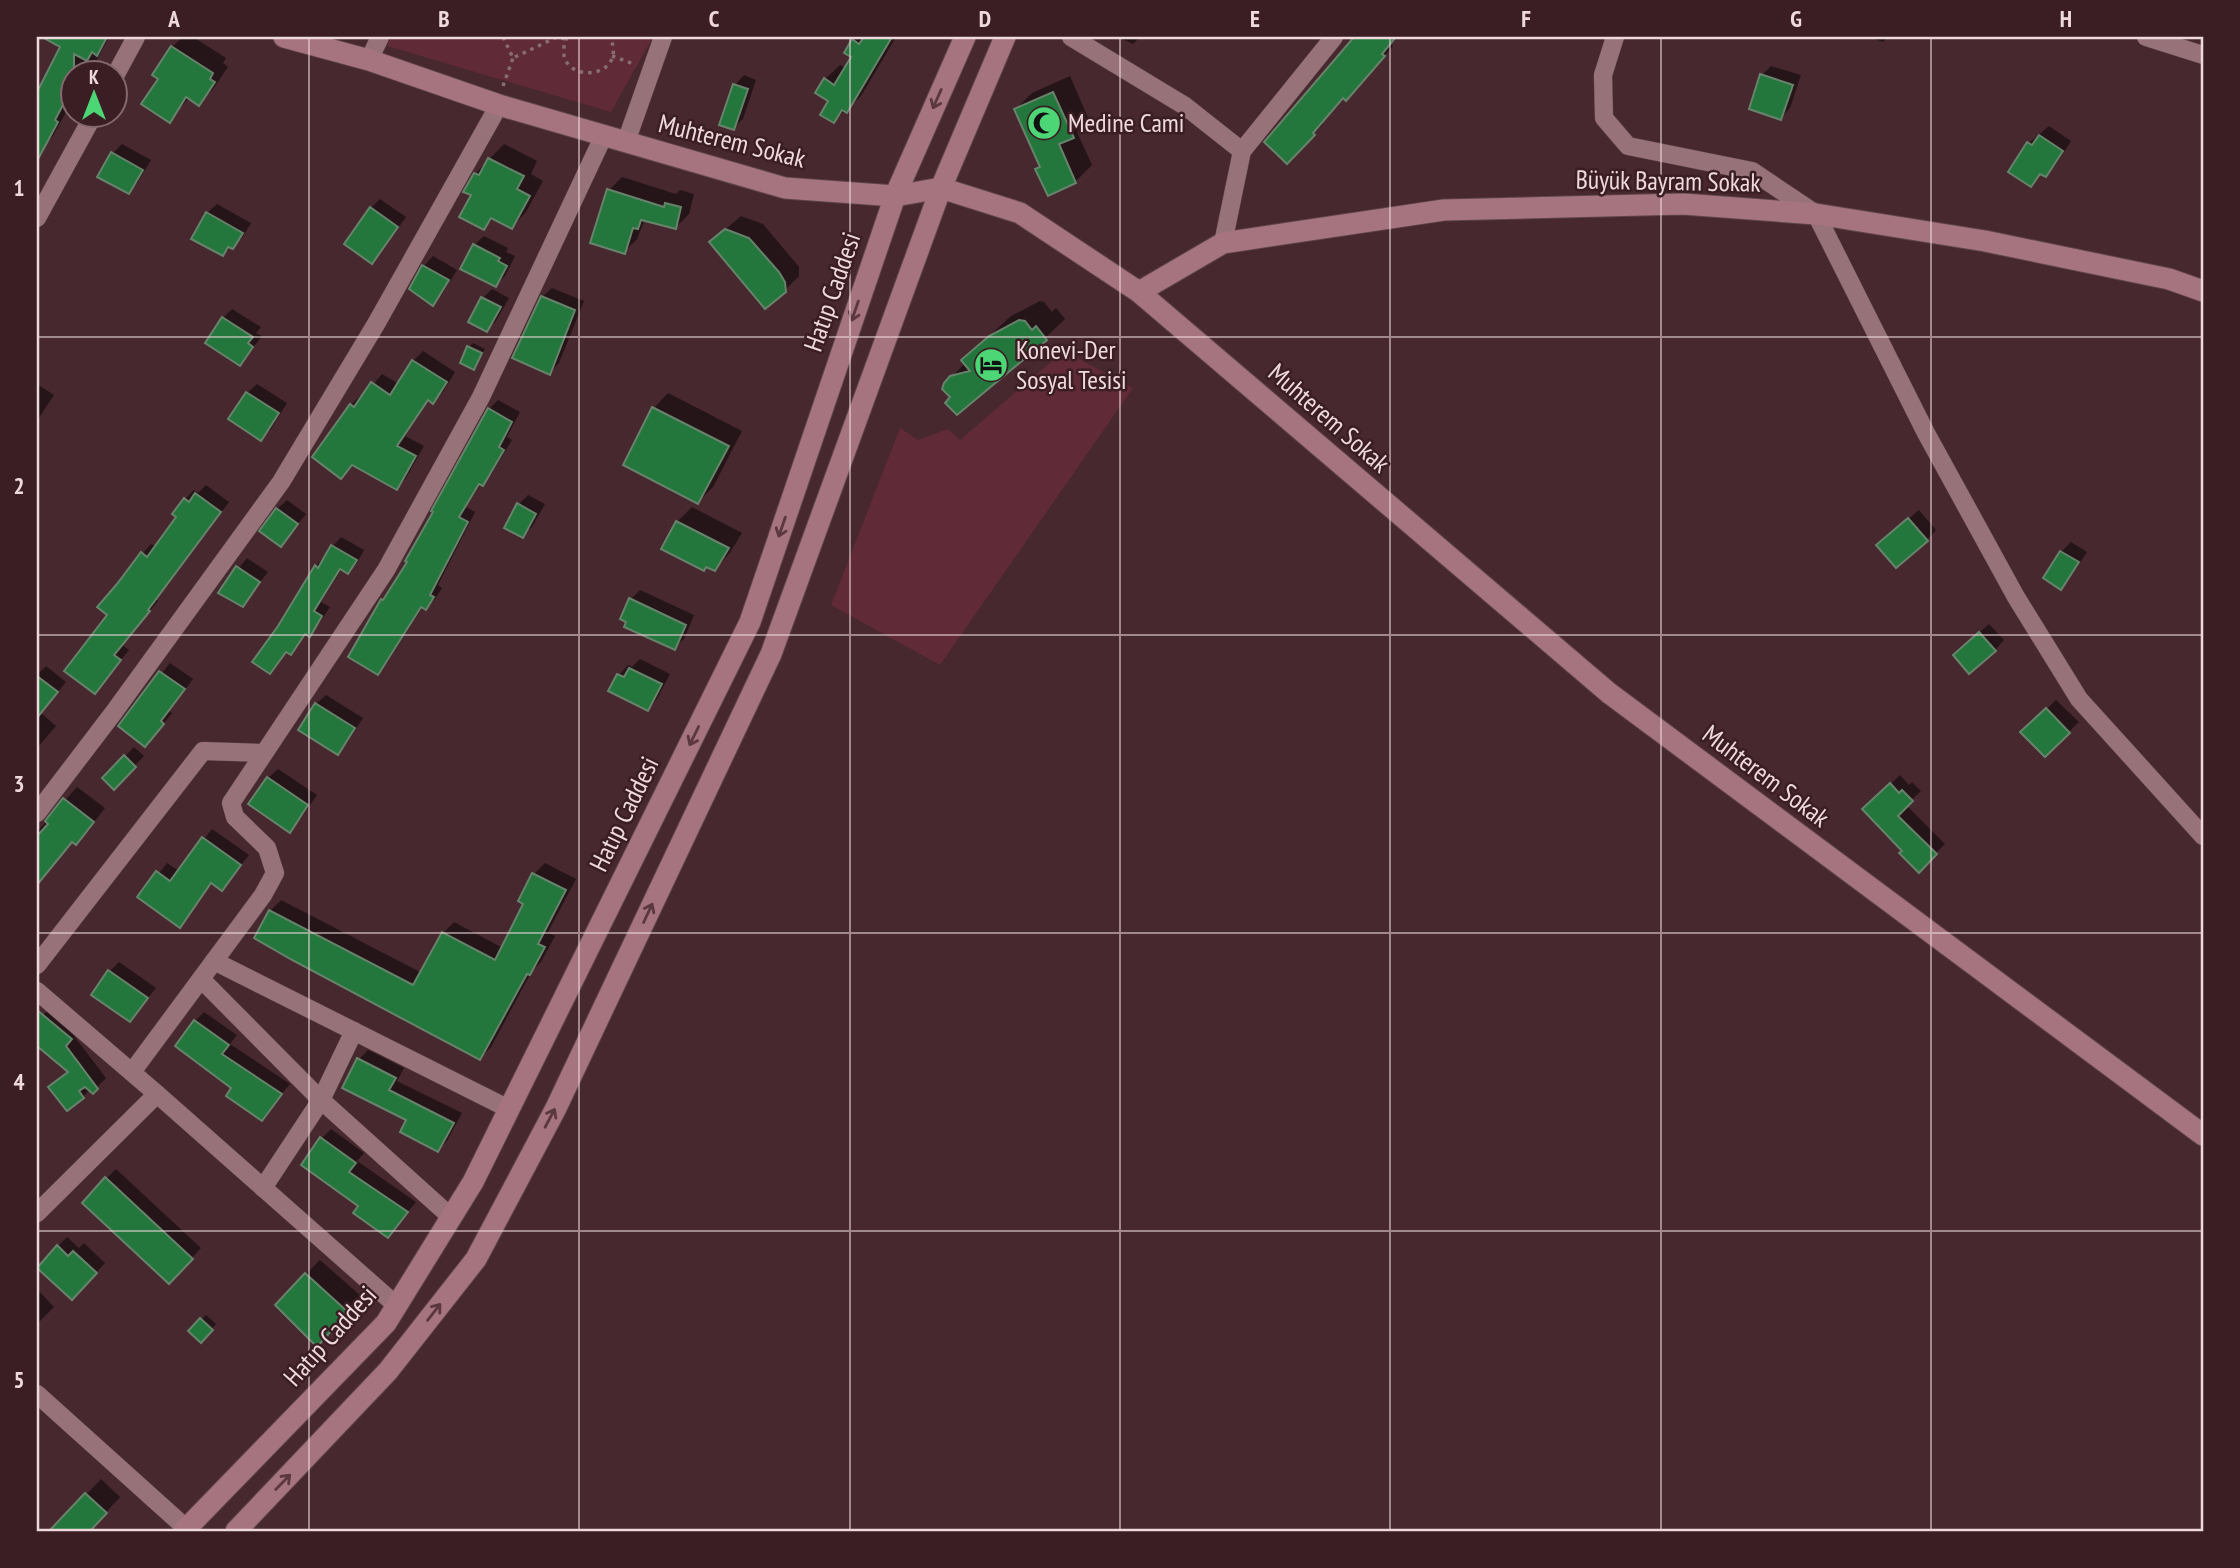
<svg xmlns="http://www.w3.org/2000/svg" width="2240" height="1568" font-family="'PT Sans Narrow',sans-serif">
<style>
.green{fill:#602a37}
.shadow{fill:#0007}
.building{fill:#23773d;stroke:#68836c;stroke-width:2}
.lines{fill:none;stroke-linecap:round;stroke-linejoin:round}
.street-casing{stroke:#5e444a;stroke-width:19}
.secondary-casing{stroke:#5e444a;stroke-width:23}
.path{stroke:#876d72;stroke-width:3.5;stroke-dasharray:3.5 5;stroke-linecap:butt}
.street{stroke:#977379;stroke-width:18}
.secondary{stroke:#a6747e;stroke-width:21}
.oneway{stroke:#5b383f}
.grid{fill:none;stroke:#eed9dd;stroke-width:2;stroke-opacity:0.55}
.labels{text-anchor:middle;stroke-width:5;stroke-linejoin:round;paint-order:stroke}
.poi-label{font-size:26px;fill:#eed9dd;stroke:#3b1e24;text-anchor:start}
.street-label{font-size:26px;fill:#eed9dd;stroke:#3b1e24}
.neatline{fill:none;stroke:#eed9dd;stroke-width:2.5}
.grid-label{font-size:23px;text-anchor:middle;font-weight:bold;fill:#eed9dd}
</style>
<rect width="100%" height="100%" fill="#46282e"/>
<!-- green -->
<g class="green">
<path d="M391,37h262l-42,75 -224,-66z"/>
<path d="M1070,354l63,34 -193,277 -109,-60 69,-177 18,12 30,-11 12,11 92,-79z"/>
</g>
<!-- shadow -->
<g class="shadow">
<path d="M69,37h40l-20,37h-15v16l-11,20 3,2 -13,24 -9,9 -7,-3v-46z"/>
<path d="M183,37h10l33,21 -3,5 5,4 -15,22 -14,14 -9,-6 -21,23 -9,-42 12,-31z"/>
<path d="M856,37h40l-35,59 -27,25 -9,-42 15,-14 6,3 7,-11 -7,-4z"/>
<path d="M1118,37h22l-7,7z"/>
<path d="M1357,37h39l-6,7 3,2 -38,43 -12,7 -22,26 2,2 -36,38 -21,-20z"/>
<path d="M1870,37h18l-5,5z"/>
<path d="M1771,66l30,9 -11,33 -9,10 -19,-43z"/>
<path d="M744,75l12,5 -13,39 -10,9 2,-43z"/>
<path d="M1070,76l19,44 -12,12 15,33 -17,17 -27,12 -11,-25 4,-4 -25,-56 16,-16z"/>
<path d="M2049,126l22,15 -16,25 -10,9 -3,-2 -11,12 -2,-42z"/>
<path d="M122,144l29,16 -13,22 -9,10 -16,-39z"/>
<path d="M504,144l33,17 -6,13 12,7 -17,31 -14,15 -18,-9 -10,10 -11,-33 2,-21z"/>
<path d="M622,177l54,17 4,-4 14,4 -5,20 -13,13 -31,-8 -8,20 -13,13 -15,-62z"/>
<path d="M380,199l26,18 -25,35 -9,9 -1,-53z"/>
<path d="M217,204l34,19 -9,15 -19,16 -16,-41z"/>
<path d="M741,216l22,8 36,43v9l-15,15 -73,-49z"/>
<path d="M484,236l24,12 -2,4 9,4 -10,20 -9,9 -22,-40z"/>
<path d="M433,256l24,14 -15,24 -9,10 -22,-15 13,-23z"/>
<path d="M552,288l32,13 -25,62 -9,9 -8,-75z"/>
<path d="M492,289l17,9 -13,23 -9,9 -4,-32z"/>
<path d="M1040,301l4,1 8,10 4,-4 9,11 -20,19 -93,59 -7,-13 20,-21 -2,-3 48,-44z"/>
<path d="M232,309l29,18 -5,6 6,3 -22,28 -17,-46z"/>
<path d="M473,343l12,6 -11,19 -5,-21z"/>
<path d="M423,351l32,21 -12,20 -10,10 -4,-3 -24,37 19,10 -18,32 -9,10 -43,-24 -13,13 10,-72 9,-9 3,1 19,-23 17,10 14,-23z"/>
<path d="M37,384l17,11 -17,26z"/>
<path d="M257,384l30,19 -16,26 -10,9 -14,-45z"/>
<path d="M668,393l74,38 -29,56 -15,15 -73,-38 29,-56z"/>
<path d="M498,400l22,12 -13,25 5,3 -21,35 -10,9 -15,23 9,5 -37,73 4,3 -7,11 -9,9 -3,-2 -36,57 -10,10 5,-73 27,-38 80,-153z"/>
<path d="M206,485l23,17 -73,97 2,2 -36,44 7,5 -34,42 14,-77 33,-61 9,-10 5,3 22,-31 7,-17 9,-9 4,3z"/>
<path d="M528,495l17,9 -13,23 -10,9 -3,-32z"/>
<path d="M287,500l19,14 -25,30 -4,-35z"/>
<path d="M692,507l50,26 -13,21 -14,15 -8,-4 -30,-43z"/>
<path d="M1919,510l17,20 -9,10 -39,-4z"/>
<path d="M341,537l23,13 -7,13 -9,9 -6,-3 -21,33 9,5 -12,18 -9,9 -2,-1 -16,20 -3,-2 -18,21 9,-45 37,-61z"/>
<path d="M2071,542l16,10 -17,26 -9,10 -16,-10 16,-26z"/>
<path d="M247,558l21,14 -26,33 -22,-13z"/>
<path d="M640,590l54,25 -10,24 -10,9 -43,-49z"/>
<path d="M1989,624l15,16 -9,10 -31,-4z"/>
<path d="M640,659l30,15 -13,25 -9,10 -29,-34 9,-10 4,2z"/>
<path d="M170,663l23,16 -24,32 3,2 -18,22 -34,-10z"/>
<path d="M46,666l20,16 -25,31 15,13 -19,22v-73z"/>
<path d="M326,695l37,23 -16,25 -9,9 -22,-48z"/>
<path d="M2056,700l23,22 -34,33 -22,-23z"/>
<path d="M134,747l10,9 -30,31 -10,-9z"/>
<path d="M278,769l39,26 -18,26 -10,9 -21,-52z"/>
<path d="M1900,775l9,10 3,-3 9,9 -15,14 39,39 -26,26 -15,-19 -39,-42z"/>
<path d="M77,787l28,21 -17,22 -13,13 -2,-2 -36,41v-50z"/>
<path d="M212,829l37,26 -27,34 -9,-7 -34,44 -39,-29 27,-34 12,8z"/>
<path d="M545,863l31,16 -28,53 7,4 -14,26 -9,9 -41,76 -11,11 -210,-147 11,-11 141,73 21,-40 11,-11 49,26 23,-45 -6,-3 14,-26z"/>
<path d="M119,962l37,26 -26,32 -20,-49z"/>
<path d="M53,1006l27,23 -6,7 32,42 -13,13 -3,-2 -7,8 -32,-10 18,-16 -32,-28v-33l6,5z"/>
<path d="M204,1012l33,23 -7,9 60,40 -29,34 -27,-30 -39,-67z"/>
<path d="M368,1050l36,18 -7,13 65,32 -15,28 -9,9 -79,-91z"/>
<path d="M331,1129l33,24 -7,8 59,41 -28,34 -67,-97z"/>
<path d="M116,1169l85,79 -32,34 -63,-103z"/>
<path d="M67,1237l12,11 5,-5 21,20 -33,35 -14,-52z"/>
<path d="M320,1260l41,36 -30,34 -25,-56z"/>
<path d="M37,1289l17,18 -17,17z"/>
<path d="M206,1315l10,9 -15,17 -11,-10z"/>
<path d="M101,1479l19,18 -31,34h-37z"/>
</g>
<!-- building -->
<g class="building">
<path d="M42,37h65l-10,19 -5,-4 -5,9 -13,-7v30l-19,36 3,2 -21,39v-69l23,-45z"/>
<path d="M864,37h28l-45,76 -5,-3 -8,13 -14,-8 8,-14 -13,-8 9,-15 10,7 17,-28 -7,-4 8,-14 7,5z"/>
<path d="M1354,37h42l-14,17 3,2 -39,45 -3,-3 -30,35 2,2 -28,29 -23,-22z"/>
<path d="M171,46l42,27 -3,6 5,3 -16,24 -13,-9 -16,26 -29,-19 17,-25 -6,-4z"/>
<path d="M1760,74l33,11 -12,35 -32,-11z"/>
<path d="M733,84l15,5 -14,41 -15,-5z"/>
<path d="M1053,92l21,46 -15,6 17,39 -28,13 -13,-27 5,-2 -26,-58z"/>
<path d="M2039,135l24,16 -17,26 -6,-3 -9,13 -23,-15 19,-30 5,3z"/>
<path d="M111,152l32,18 -14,24 -32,-17z"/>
<path d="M488,158l36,18 -7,13 13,7 -18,33 -21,-11 -7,12 -25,-13 12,-22 -8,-3 11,-19 5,2z"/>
<path d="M607,189l57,18 1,-4 16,4 -5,22 -35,-9 -3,9 -5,-1 -8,26 -35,-11z"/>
<path d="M370,207l28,20 -26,37 -28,-20z"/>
<path d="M206,212l37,21 -10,16 -5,-2 -5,9 -32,-17z"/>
<path d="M725,229l24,9 30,34 6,10 1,10 -21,17 -56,-67z"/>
<path d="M473,244l27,14 -2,3 9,5 -11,21 -36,-18z"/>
<path d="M422,265l27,15 -16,26 -24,-17z"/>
<path d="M541,296l34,14 -25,65 -38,-17z"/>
<path d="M481,297l20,10 -14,25 -19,-10z"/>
<path d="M222,317l31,20 -5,6 5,4 -13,19 -35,-23z"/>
<path d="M1019,320l6,1 7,9 4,-4 11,14 -90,75 -12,-12 5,-6 -8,-8 2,-6 6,-7 20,-5 -9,-11 28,-24z"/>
<path d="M467,346l15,7 -8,17 -14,-7z"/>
<path d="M412,360l35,22 -14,22 -5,-4 -31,46 19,10 -19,34 -45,-25 -11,14 -29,-22 38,-53 4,3 17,-25 19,13z"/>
<path d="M246,392l33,21 -18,28 -33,-22z"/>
<path d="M652,407l77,39 -31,58 -75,-39z"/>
<path d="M488,408l24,14 -13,25 5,3 -21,36 -4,-2 -20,33 9,5 -38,73 4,2 -8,13 -5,-3 -43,68 -30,-18 33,-58 2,1 24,-38 -2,-1 28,-49 -2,-1z"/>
<path d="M195,493l26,19 -73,98 2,1 -36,44 7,5 -26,34 -31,-23 43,-56 -10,-8 20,-23 24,-32 6,5 29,-40 -4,-3 12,-16 5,4z"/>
<path d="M517,503l19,11 -13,24 -19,-10z"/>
<path d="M276,508l22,16 -17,23 -22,-16z"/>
<path d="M1908,518l20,23 -32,27 -20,-23z"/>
<path d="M676,521l53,27 -14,23 -9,-4 -2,4 -43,-22z"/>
<path d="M331,545l26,15 -9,14 -8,-5 -26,42 8,5 -12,21 -5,-3 -14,21 -5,-3 -16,22 -18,-12 26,-36 37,-61 3,3z"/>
<path d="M2060,551l19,11 -18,28 -18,-12z"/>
<path d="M236,566l24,16 -17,25 -25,-14z"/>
<path d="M629,598l57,27 -11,25 -51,-23 2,-5 -6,-3z"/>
<path d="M1979,632l17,19 -27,23 -16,-19z"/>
<path d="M629,668l33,16 -14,27 -40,-20 9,-17 7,3z"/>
<path d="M159,671l26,18 -24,32 3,3 -19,23 -27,-21z"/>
<path d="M37,676l21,16 -21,26z"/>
<path d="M315,703l40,25 -17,27 -40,-25z"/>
<path d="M2046,708l24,25 -25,24 -25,-25z"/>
<path d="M124,755l12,12 -22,23 -12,-12z"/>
<path d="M267,777l41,28 -18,28 -42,-29z"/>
<path d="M1890,783l9,10 3,-3 11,11 -15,15 39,38 -18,19 -20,-20 3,-2 -40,-42z"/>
<path d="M63,798l31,24 -18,23 -4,-3 -35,43v-49l11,-12 -3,-3z"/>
<path d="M202,837l39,28 -19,26 -11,-8 -31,45 -43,-31 19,-26 14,10z"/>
<path d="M532,873l34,17 -28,54 7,3 -15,28 -3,-1 -47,86 -188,-100 -38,-22 15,-28 144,75 29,-53 53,28 28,-56 -5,-3z"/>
<path d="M108,970l40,28 -18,24 -39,-27z"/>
<path d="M37,1010l35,29 -6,7 32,43 -5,5 -8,-7 -6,4 5,7 -17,13 -19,-24 20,-15 -31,-26z"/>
<path d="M194,1020l35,25 -7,9 60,40 -20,27 -36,-25 5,-8 -56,-42z"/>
<path d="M357,1058l39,20 -7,12 65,33 -16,29 -38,-20 6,-12 -64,-32z"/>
<path d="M320,1137l36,26 -7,9 59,40 -20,26 -35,-25 5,-7 -57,-41z"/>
<path d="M105,1177l88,82 -24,25 -87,-81z"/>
<path d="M57,1245l11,11 5,-5 24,22 -25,27 -35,-32z"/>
<path d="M305,1273l43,39 -31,35 -42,-42z"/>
<path d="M200,1318l13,12 -12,13 -13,-12z"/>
<path d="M85,1493l22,20 -17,18h-41z"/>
</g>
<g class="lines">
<!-- street casing -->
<g class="street-casing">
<g id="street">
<path d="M1071,37l114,69 57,45"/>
<path d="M1615,37l-12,38 1,43 24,28 124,25 64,43 110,219 90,164 63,102 124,137"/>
<path d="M2146,37l57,18"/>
<path d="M369,60l11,-23"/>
<path d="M116,74l20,-37"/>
<path d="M626,142l37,-105"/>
<path d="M37,218l56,-102"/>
<path d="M1223,243l19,-92 92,-114"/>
<path d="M37,813l77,-101 167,-230 95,-158 123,-219"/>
<path d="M214,961l295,148"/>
<path d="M37,965l166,-214 59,2"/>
<path d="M201,979l120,121 130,117"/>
<path d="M37,991l120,103 240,212"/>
<path d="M132,1072l131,-177 12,-22 -8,-25 -32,-31 -4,-14 155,-233 95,-173 123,-262"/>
<path d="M263,1188l58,-88 33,-69"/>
<path d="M37,1213l120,-119"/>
<path d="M37,1394l150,135"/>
</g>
</g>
<!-- secondary casing -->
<g class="secondary-casing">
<g id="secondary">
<path d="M284,37l85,23 130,45 286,83 110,8 46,-8 79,25 119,79 470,401 594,442"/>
<path d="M1139,292l84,-49 221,-33 239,-6 133,10 169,27 184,38 34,12"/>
<path d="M184,1531l202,-208 87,-141 277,-560 145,-426 70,-159"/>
<path d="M236,1531l152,-160 88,-112 80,-151 215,-454 170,-466 64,-151"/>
</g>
</g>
<!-- path -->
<g class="path">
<path d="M503,37l10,21 44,-21 8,2"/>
<path d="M567,37c-21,48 64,47 43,0"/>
<path d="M612,56l24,9"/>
<path d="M503,86l10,-28"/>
</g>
<!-- street -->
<use href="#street" class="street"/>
<!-- secondary -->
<use href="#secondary" class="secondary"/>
</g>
<!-- one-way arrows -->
<defs><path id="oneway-shaft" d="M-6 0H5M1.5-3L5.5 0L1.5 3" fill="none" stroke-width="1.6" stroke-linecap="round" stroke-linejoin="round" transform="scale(1.75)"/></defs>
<g class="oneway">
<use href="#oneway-shaft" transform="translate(937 99) rotate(114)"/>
<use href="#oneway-shaft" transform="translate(855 311) rotate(109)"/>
<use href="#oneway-shaft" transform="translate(782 527) rotate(109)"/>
<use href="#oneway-shaft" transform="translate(694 736) rotate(116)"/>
<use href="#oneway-shaft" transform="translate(648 913) rotate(-65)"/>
<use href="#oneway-shaft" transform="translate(550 1118) rotate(-62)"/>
<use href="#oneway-shaft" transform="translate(434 1312) rotate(-52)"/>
<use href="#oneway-shaft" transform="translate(283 1482) rotate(-46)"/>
</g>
<!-- grid -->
<path class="grid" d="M309,37v1494M579,37v1494M850,37v1494M1120,37v1494M1390,37v1494M1661,37v1494M1931,37v1494M37,337h2166M37,635h2166M37,933h2166M37,1231h2166"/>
<!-- icons -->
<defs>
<g id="mosque-disc" transform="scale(1.75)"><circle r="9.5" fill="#4dd676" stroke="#3b1e24"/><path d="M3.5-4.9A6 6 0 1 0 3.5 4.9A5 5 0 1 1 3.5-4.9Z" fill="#111"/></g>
<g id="hotel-disc" transform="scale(1.75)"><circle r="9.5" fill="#4dd676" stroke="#3b1e24"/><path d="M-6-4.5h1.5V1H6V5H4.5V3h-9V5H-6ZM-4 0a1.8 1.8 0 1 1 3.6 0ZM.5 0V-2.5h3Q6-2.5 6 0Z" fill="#111"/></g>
</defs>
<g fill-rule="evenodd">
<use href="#mosque-disc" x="1044" y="123"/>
<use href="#hotel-disc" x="991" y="365"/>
</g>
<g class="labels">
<!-- poi labels -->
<g class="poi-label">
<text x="1068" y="132">Medine Cami</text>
<text x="1016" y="359">Konevi-Der<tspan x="1016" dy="30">Sosyal Tesisi</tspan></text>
</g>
<!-- street labels -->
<g class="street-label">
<text transform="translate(732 141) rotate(14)" y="9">Muhterem Sokak</text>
<text transform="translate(1668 181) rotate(1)" y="9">Büyük Bayram Sokak</text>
<text transform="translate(832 292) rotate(-71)" y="9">Hatıp Caddesi</text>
<text transform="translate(1329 418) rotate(41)" y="9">Muhterem Sokak</text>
<text transform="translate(1766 776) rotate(37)" y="9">Muhterem Sokak</text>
<text transform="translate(624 814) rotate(-64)" y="9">Hatıp Caddesi</text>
<text transform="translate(330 1336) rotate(-48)" y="9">Hatıp Caddesi</text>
</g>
</g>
<!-- border -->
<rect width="2240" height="1568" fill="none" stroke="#3b1e24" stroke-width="77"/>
<!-- north arrow -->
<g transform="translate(94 94)"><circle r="33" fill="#3b1e24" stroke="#83696e" stroke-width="2"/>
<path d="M0-5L12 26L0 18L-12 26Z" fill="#4dd676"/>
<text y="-10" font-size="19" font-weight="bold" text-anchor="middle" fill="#eed9dd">K</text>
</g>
<rect x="38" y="38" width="2164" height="1492" class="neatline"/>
<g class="grid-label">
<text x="174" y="27">A</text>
<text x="444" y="27">B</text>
<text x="714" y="27">C</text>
<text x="985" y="27">D</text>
<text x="1255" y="27">E</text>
<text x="1526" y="27">F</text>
<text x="1796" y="27">G</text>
<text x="2066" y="27">H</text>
<text x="19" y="196">1</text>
<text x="19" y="494">2</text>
<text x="19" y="792">3</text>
<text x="19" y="1090">4</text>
<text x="19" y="1388">5</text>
</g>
</svg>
